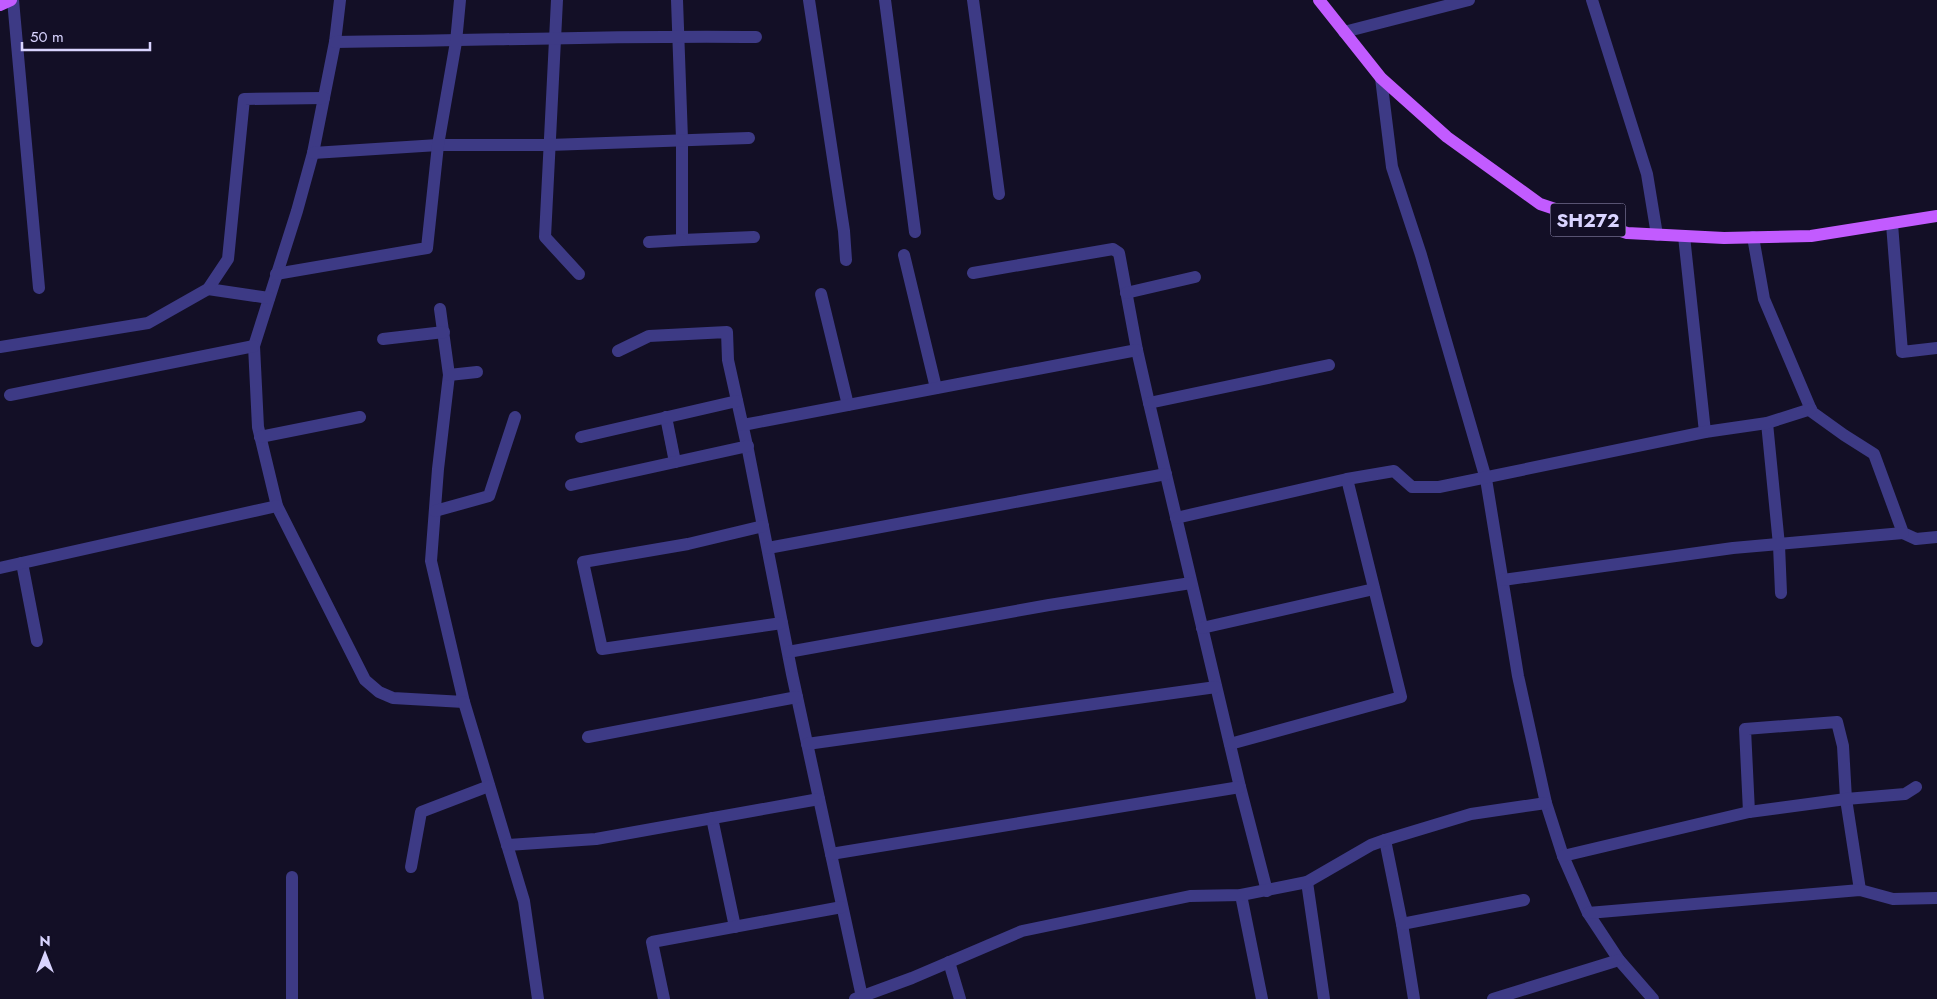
<svg xmlns="http://www.w3.org/2000/svg" width="1937" height="999" font-family="Jost,sans-serif">
<style>
.lines{fill:none;stroke-linecap:round;stroke-linejoin:round}
.minor{stroke:#3d3a85;stroke-width:12}
.major{stroke:#c25bff;stroke-width:12}
.labels{text-anchor:middle;stroke-width:4.5;stroke-linejoin:round;paint-order:stroke}
.shield{fill:#130f26;stroke:#9e99be;stroke-width:1}
.shield-label{font-size:19px;font-weight:bold;fill:#d9d4ff}
</style>
<rect width="100%" height="100%" fill="#130f26"/>
<g class="lines">
<!-- minor -->
<g class="minor">
<path d="M13,0l26,288"/>
<path d="M340,0l-5,42 -22,111 -16,58 -43,135 4,81 19,79 88,174 14,12 14,6 71,4 -33,-141 7,-92 11,-94 -9,-66"/>
<path d="M557,0l-12,237 34,37"/>
<path d="M677,0l5,139v101l72,-3"/>
<path d="M809,0l35,231 2,29"/>
<path d="M885,0l30,232"/>
<path d="M973,0l26,194"/>
<path d="M1592,0l55,174 10,61"/>
<path d="M1344,32l125,-32"/>
<path d="M335,42c140,-1 281,-7 421,-5"/>
<path d="M1381,78l11,89 29,88 65,224 32,197 28,127 17,53 25,57 31,47 34,39"/>
<path d="M313,153l125,-8h111l200,-7"/>
<path d="M1892,224l10,128 35,-4"/>
<path d="M1684,236l21,196"/>
<path d="M1753,237l11,62 48,113 32,23 30,19 29,79 13,6 21,-2"/>
<path d="M649,242l33,-2"/>
<path d="M904,255l32,133"/>
<path d="M973,273l140,-24 6,4 18,97 12,53 91,384 27,104"/>
<path d="M276,274l151,-26 11,-103 18,-103 4,-42"/>
<path d="M208,289l61,9"/>
<path d="M1126,293l69,-16"/>
<path d="M821,294l27,111"/>
<path d="M383,339l61,-7"/>
<path d="M0,347l148,-24 60,-34 20,-30 16,-160 80,-1"/>
<path d="M618,351l31,-15 78,-4 1,28 20,90 44,224 70,323"/>
<path d="M449,375l28,-3"/>
<path d="M10,395l244,-49"/>
<path d="M1149,403l180,-38"/>
<path d="M666,417l9,45"/>
<path d="M1767,423l12,122 2,48"/>
<path d="M743,425l394,-75"/>
<path d="M260,437l100,-20"/>
<path d="M581,437l156,-36"/>
<path d="M571,485l177,-39"/>
<path d="M435,511l54,-15 26,-79"/>
<path d="M1176,518l171,-39"/>
<path d="M763,526l-75,18 -105,18 19,87 180,-26"/>
<path d="M768,548l398,-74"/>
<path d="M22,563l15,78"/>
<path d="M0,568l277,-62"/>
<path d="M1503,580l230,-32 170,-15"/>
<path d="M1202,628l172,-39"/>
<path d="M788,652l261,-47 142,-22"/>
<path d="M464,702l60,199 14,98"/>
<path d="M588,737l209,-40"/>
<path d="M807,744l409,-57"/>
<path d="M1230,744l171,-47 -54,-218 47,-8 18,16h27l266,-55 62,-9 44,-14"/>
<path d="M1749,812l-4,-83 92,-7 6,24 3,53 14,91"/>
<path d="M712,818l23,109"/>
<path d="M1385,840l17,84 12,75"/>
<path d="M507,845l89,-6 223,-40"/>
<path d="M831,854l409,-67"/>
<path d="M1563,856l186,-44 97,-13 59,-5 11,-7"/>
<path d="M411,867l10,-55 68,-26"/>
<path d="M292,877v122"/>
<path d="M1307,882l17,117"/>
<path d="M1241,895l21,104"/>
<path d="M1588,913l272,-23 33,9 44,-1"/>
<path d="M1402,924l122,-24"/>
<path d="M949,962l11,37"/>
<path d="M664,999l-12,-57 190,-35"/>
<path d="M855,999l57,-21 110,-47 168,-35 51,-1 66,-13 64,-37 14,-5 86,-26 75,-11"/>
<path d="M1493,999l126,-39"/>
</g>
<!-- major -->
<g class="major">
<path d="M1319,0l62,78 66,59 93,67 87,29 97,5 87,-2 126,-20"/>
<path d="M0,5l11,-5"/>
</g>
</g>
<g class="labels">
<!-- shield labels -->
<rect class="shield" x="1550.5" y="203.5" width="75" height="33" rx="4"/>
<g class="shield-label">
<text x="1588" y="227">SH272</text>
</g>
</g>
<!-- north arrow -->
<g transform="translate(45 954)" stroke="#130f26" stroke-width="4" paint-order="stroke">
<path d="M0-4L9 19L0 12L-9 19Z" fill="#d9d4ff"/>
<text y="-8" font-size="14" font-weight="bold" text-anchor="middle" fill="#d9d4ff">N</text>
</g>
<!-- scale -->
<path d="M22 42v8h128v-8" fill="none" stroke="#d9d4ff" stroke-width="2.5"/>
<text x="30" y="42" font-size="15" fill="#d9d4ff" stroke="#130f26" stroke-width="4" paint-order="stroke">50 m</text>
</svg>
